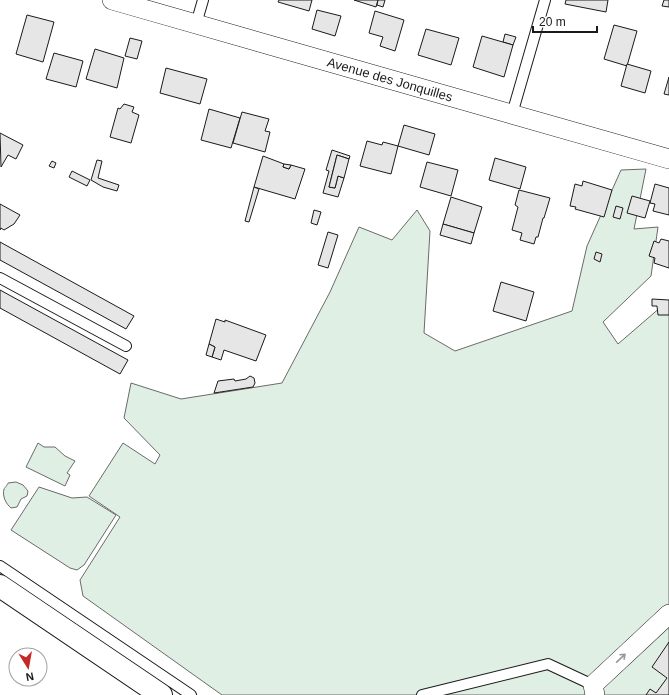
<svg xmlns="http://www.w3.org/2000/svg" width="669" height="695" font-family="Arial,sans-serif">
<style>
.green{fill:#e0efe3;stroke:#6a6a6a}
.building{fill:#e6e6e6;stroke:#1a1a1a}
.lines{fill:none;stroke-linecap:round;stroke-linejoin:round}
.lane-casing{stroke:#1a1a1a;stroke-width:12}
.street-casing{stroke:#1a1a1a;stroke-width:20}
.secondary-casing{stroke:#1a1a1a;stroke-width:24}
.lane{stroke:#fff;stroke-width:10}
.street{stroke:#fff;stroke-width:19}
.secondary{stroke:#fff;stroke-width:22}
.oneway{stroke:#989898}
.labels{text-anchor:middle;stroke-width:3;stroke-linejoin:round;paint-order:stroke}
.street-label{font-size:13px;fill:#1a1a1a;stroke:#fff}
</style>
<rect width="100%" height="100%" fill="#fff"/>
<!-- green -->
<g class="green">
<path d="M646,169l-12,60 24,-2 -7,49 -48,46 15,22 51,-44v395h-447l-139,-99 -3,-16 40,-63 -31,-21 34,-53 32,21 5,-9 -36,-37 7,-35 50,16 101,-16 48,-91 29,-65 33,13 25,-30 13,21 -6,102 31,18 117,-40 15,-65 34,-76z"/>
<path d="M38,443l6,4h11l10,9 10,5 -8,12 3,2 -5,11 -39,-19z"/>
<path d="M16,482l7,3 5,6 -1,5 -6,3 -4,8 -6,1c-5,-4 -9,-12 -7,-19 0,0 4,-5 4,-6z"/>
<path d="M39,487l33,11 15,-1 29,18 -32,50 -7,5 -7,-2 -59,-38z"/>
</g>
<!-- building -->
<g class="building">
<path d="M279,0h33l-3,11 -31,-9z"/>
<path d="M354,0h24l-2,7z"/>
<path d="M378,0h7l-2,7 -6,-2z"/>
<path d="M566,0h42l-2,12 -41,-8z"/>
<path d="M664,0h5v7l-7,-1z"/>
<path d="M317,10l24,6 -6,20 -23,-7z"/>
<path d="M375,11l29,9 -9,31 -15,-5 3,-9 -14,-4z"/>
<path d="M27,15l27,7 -11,40 -27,-8z"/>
<path d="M614,25l23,6 -10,35 -23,-7z"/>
<path d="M426,29l33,9 -8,27 -33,-10z"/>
<path d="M505,34l11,3 -3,8 -10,-3z"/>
<path d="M482,36l31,9 -9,32 -31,-10z"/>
<path d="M130,38l12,3 -5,18 -12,-3z"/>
<path d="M95,49l29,9 -7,30 -31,-9z"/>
<path d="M54,53l29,8 -7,26 -30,-8z"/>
<path d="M627,64l24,7 -6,22 -24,-7z"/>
<path d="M166,68l41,11 -7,25 -40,-11z"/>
<path d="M669,77v18l-5,-1z"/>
<path d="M124,104l10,3 -2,5 7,3 -8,28 -21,-6 8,-29 2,1z"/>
<path d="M209,109l31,9 -9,30 -30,-8z"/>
<path d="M242,112l27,7 -4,12 5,1 -5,20 -32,-9z"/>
<path d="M404,125l31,9 -6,21 -31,-9z"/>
<path d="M0,133l23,12 -7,14 -8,-4 -7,12z"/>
<path d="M367,141l15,4 1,-3 15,4 -7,28 -31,-8z"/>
<path d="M332,150l18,6 -1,3 -12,-4 -8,32 6,1 3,-12 6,2 -6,19 -15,-4 6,-22 -3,-1z"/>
<path d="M337,155l12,4 -5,19 -6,-2 -3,12 -6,-1z"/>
<path d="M263,156l21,8 -1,3 6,2 2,-4 14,4 -10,30 -41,-12z"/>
<path d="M495,158l31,9 -6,22 -31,-9z"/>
<path d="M97,160l5,1 -4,17 21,7 -2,6 -14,-4 -12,-7z"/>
<path d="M52,161l4,2 -2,5 -5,-2z"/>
<path d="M427,162l31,8 -7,26 -31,-9z"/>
<path d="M284,164l7,1 -2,4 -6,-2z"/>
<path d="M72,171l18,9 -3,6 -18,-9z"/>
<path d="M583,181l29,9 -8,27 -29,-8 1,-2 -6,-1 5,-22 7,2z"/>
<path d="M655,184l14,4v27l-16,-4 2,-7 -5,-1z"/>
<path d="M254,187l5,2 -10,33 -4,-1z"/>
<path d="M519,190l31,8 -6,20h-1l-5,19h-2l-2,7 -14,-4 2,-7 -10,-3 6,-23 -3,-2z"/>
<path d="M632,196l18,5 -5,17 -18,-5z"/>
<path d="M451,197l31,10 -8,26 -31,-9z"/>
<path d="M0,204l20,11 -6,9 -10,6 -3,-2 -1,2z"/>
<path d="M616,206l7,2 -3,11 -7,-2z"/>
<path d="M314,210l7,2 -4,13 -6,-2z"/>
<path d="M443,224l31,9 -3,11 -31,-9z"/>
<path d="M328,232l10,3 -10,33 -10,-3z"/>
<path d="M661,239l8,2v27l-15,-5 1,-5 -6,-2 5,-15 5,2z"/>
<path d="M0,242l134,74 -8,13 -126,-69z"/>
<path d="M596,252l6,2 -2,8 -6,-3z"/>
<path d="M501,282l33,10 -8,29 -33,-10z"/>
<path d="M0,290l128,70 -8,14 -120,-66z"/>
<path d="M652,299l17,1v15h-11l-1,-9h-5z"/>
<path d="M216,319l9,3v-2l41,15 -10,26 -32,-11 -3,10 -9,-3 3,-10 -6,-3z"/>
<path d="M209,344l6,3 -3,10 -6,-2z"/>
<path d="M250,376l4,2 1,5 -2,4 -39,6 4,-12 16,-2 1,2 11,-2z"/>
<path d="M669,642v53h-23l4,-6 6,4 11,-15 -15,-11z"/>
</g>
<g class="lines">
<!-- lane casing -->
<g class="lane-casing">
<g id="lane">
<path d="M196,24l7,-24"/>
<path d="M512,114l33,-114"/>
<path d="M0,278l126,68"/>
<path d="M0,566l191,129"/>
<path d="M422,695l126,-31 45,21"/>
</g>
</g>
<!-- street casing -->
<g class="street-casing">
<g id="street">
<path d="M112,0l557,159"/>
<path d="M595,695l-2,-10 76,-71"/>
</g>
</g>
<!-- secondary casing -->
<g class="secondary-casing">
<path id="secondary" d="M0,586l161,109"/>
</g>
<!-- lane -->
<use href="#lane" class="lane"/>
<!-- street -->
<use href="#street" class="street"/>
<!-- secondary -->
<use href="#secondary" class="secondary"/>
</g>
<!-- one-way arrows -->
<defs><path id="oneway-shaft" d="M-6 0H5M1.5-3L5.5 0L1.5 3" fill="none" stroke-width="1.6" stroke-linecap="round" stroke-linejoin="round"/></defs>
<use class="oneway" href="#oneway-shaft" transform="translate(621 658) rotate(-43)"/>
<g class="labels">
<!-- street labels -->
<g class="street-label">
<text transform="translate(390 79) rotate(16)" y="5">Avenue des Jonquilles</text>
</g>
</g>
<!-- north arrow -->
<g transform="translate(28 667) rotate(169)"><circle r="19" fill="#ffffff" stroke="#a3a3a3"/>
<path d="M0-3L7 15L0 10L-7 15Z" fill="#c62828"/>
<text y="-6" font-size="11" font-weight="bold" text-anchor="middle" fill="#1a1a1a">N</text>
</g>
<!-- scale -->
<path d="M533 26v6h64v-6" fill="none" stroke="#1a1a1a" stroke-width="2"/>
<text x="539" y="26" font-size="12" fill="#1a1a1a" stroke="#ffffff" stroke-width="3" paint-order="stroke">20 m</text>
</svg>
